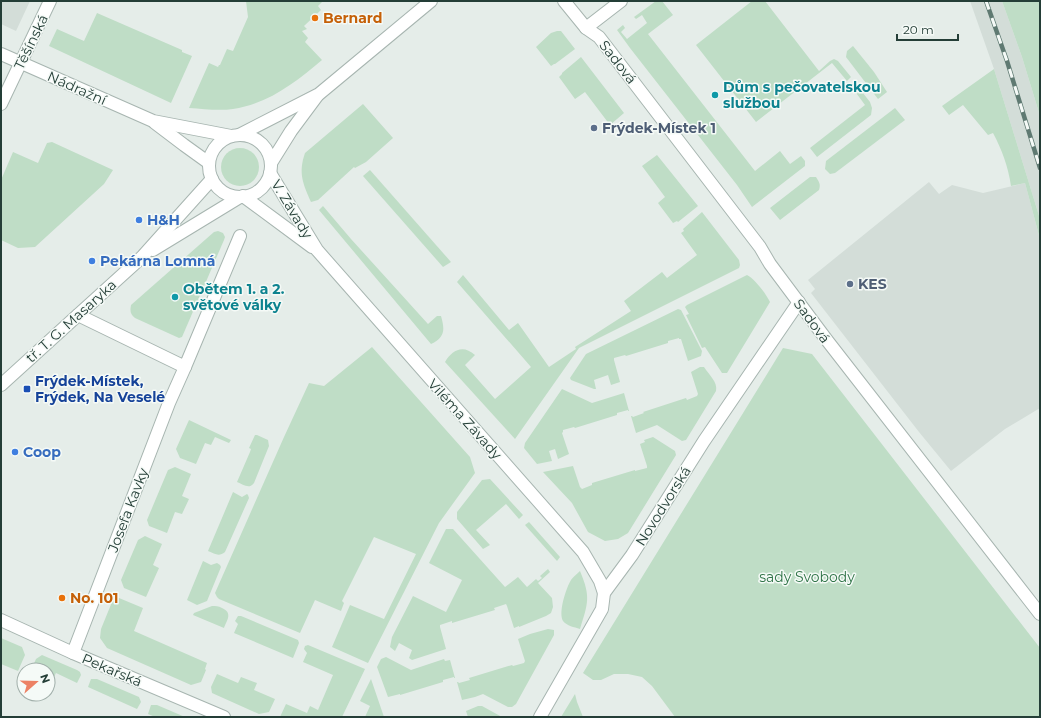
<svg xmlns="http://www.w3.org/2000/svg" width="1041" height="718" font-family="Montserrat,sans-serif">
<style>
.built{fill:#d3ddd8}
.green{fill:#bfddc6}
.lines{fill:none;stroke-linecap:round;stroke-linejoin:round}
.minor-casing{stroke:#a7b5b0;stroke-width:14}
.minor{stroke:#fff;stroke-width:12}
.rail-casing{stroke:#5f7a72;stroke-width:4.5}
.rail{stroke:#f5faf7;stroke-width:3;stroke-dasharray:9;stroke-linecap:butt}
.food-dot{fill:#e8710a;stroke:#f5faf7;stroke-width:1.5}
.culture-dot{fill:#0f9aa8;stroke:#f5faf7;stroke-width:1.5}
.service-dot{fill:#5c6f8a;stroke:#f5faf7;stroke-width:1.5}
.shop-dot{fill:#3f7fe0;stroke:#f5faf7;stroke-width:1.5}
.transit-dot{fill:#1a4fb4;stroke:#f5faf7;stroke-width:1.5}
.labels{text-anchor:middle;stroke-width:3;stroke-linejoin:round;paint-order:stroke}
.food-label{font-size:14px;font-weight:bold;fill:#c56008;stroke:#f5faf7;text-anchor:start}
.street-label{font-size:14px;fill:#243e37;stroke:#f5faf7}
.culture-label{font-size:14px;font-weight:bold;fill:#0d838f;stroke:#f5faf7;text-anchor:start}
.service-label{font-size:14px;font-weight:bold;fill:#4e5e75;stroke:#f5faf7;text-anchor:start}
.shop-label{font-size:14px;font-weight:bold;fill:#366cbe;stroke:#f5faf7;text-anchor:start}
.transit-label{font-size:14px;font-weight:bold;fill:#164399;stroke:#f5faf7;text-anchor:start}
.park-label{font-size:14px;fill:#307448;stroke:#f5faf7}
</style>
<rect width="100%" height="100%" fill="#e5ede9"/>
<!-- built -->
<g class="built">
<path d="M1,1h29l-14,30 -15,-7z"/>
<path d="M970,1h32l20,56 18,59v103l-46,-150z"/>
<path d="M929,182l10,12 13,-9 31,8 42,-10 15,56v169l-35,21 -54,42 -32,-39 -108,-139 4,-4 -7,-9z"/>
</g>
<!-- green -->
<g class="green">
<path d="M246,1h75l1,1 -4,4 3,4 -17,16 3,3 -5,2 6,7 -3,4 17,18c-26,22 -54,44 -89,49 -14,2 -29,0 -44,-1l20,-45 9,4 1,-2h1l7,-16 6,2 15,-34z"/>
<path d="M656,1h6l11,14 -25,19 107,137 25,-20 10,13 11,-8 4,5v5l-53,41 -15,-22 -107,-137 -13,-18 6,-5 2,3 -4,4 6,7 20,-16 -5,-8 -6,4 -2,-2z"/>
<path d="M752,1h13l54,70 11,-10 4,-2 4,2 13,16 -4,4 -15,-18 -76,59 -60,-77z"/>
<path d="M1002,1h38v115l-18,-59z"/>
<path d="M97,13l85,37v2l10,4 -21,47 -122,-57 8,-17 27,12z"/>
<path d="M557,31h4l14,18 -20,15h-1l-3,2 -15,-19 15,-14z"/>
<path d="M853,46l21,26 13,20 -9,7 -32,-42 1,-6z"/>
<path d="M581,57l43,56 -14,12 -25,-33 -10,7 -16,-22 3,-3v-1z"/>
<path d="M994,69l46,150v20l-15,-56 -14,3c-3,-20 -9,-36 -18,-53l-5,2 -25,-30 -14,10 -7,-9z"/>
<path d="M855,83l15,19 2,6 -1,7 -54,42 -7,-9 55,-43 -14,-19z"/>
<path d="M363,104l30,34 -27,24 -11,6 -1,-1 -36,33 -7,2c-8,-18 -13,-29 -6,-49z"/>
<path d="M895,108l10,12 -70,53 -5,1 -5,-5 1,-8z"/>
<path d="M52,142l61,28 -9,14 -69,63 -17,1 -17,-8v-60l12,-28 25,11 9,-20z"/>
<circle cx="240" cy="167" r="19"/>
<path d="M657,155l41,51 -20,16 -1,-1 -4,2 -15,-20 7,-6 -23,-31z"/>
<path d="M370,170l81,92 -8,5 -80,-91z"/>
<path d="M810,177h6c3,5 5,7 3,13l-39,30 -10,-12z"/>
<path d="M323,206l28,33 77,85 9,-8h4c4,14 4,21 -10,28l-112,-134z"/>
<path d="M702,212l37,48 1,5 -1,3 -160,80 -64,91 -70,-77c7,-12 18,-18 30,-7l-10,10 30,34 36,-32 -74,-85 6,-7 46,55 9,-7 31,44 27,-18 -1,-2 56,-36 -7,-10 38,-29 5,6 30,-23 -16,-22 3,-2 -1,-2z"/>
<path d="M218,231l5,2 2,4 -1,3 -42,97 -3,1 -44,-20c-5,-4 -5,-7 -4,-13l83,-73z"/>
<path d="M747,275c8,4 19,19 23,27l-43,71h-5l-17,-26 -3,1 -16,-33 3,-1 -4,-7 2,-2z"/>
<path d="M678,309l3,1 21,41 -1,5 -13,5 -7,-22h-2v-1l-11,3v2l-42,13 -1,-1 -11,3v2l6,22 -9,3 -3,-10 -14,5 2,9h-2l-23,-9 -1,-2 16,-24z"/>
<path d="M372,347l98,110 5,16 -36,50 -71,140 -36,-16 18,-42 34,14 32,-65 -42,-17 -32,64 2,2 -3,8 -26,-11 -15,33 -81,-34 -2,-2 -2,-4 69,-156 25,-54 15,3z"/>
<path d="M783,348l29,6 228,294v69h-365l-23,-31 -10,-9 -14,-3h-14l-13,6h-8l-10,-7z"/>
<path d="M700,367h4c5,8 14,15 12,24l-30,49 -4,1 -25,-16 -21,8 -5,-17h1l1,1 11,-4 -1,-1 43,-14 1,2 10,-4 1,-2 -7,-22z"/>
<path d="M562,389l30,14 32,-10 5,18h-1v-1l-11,3v2l-42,13 -1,-1 -11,3v2l-1,1 7,21 -11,5 -3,-10 -6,2 3,10 -15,3 -13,-16 1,-5z"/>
<path d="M189,420l42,20 -2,3 -14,-6 -4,8 -6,-2 -9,21 -16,-6 -4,-9z"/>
<path d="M255,435h2l11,5 1,6 -15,37c-5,7 -11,1 -17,-1l13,-30 1,-3 -2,-1z"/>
<path d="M653,437l22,14 1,4 -48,78 -10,6 -13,2 -17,-9 -16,-29 -29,-31 30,-6 7,21 2,2 10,-4v-2l43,-13v1l12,-3v-2l-7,-22 5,-2 -1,-2z"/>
<path d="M175,467l16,7 -9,22 7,3 -7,15 -7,-2 -8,21 -18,-7 -2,-6 21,-50z"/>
<path d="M490,479l33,36 -4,4 -13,-15 -30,26 14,15 -7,4 -26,-30v-7l25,-32z"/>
<path d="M233,492l9,5 5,-3 1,1 1,3 -24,54c-6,5 -10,2 -17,-1z"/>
<path d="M529,522l31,35 -3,4 -32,-36z"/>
<path d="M446,529h7l52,58 13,-10 9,10 9,-8 2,2 4,-3 -2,-2 8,-7 2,3 -12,11 14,15 1,9 -2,6 -5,3 -27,11v-1l-5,2 -7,-22 -1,-2 -12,4 1,2 -43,13v-2l-12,4v2l6,22 -34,11 -3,-2 3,-8 -13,-7 -4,8 -5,-4 2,-10 21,-41 33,16 16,-32 -33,-17z"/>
<path d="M145,536l17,8 -9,21 6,3 -13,29 -22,-9 -3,-8 17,-40z"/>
<path d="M203,561l8,4 6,-2 3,2 1,2 -14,34 -10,4 -10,-5z"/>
<path d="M580,571c11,26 8,32 0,58 -6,-2 -13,-3 -17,-8 -5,-8 3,-33 8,-41 2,-3 6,-6 9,-9z"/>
<path d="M119,598l24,10 -9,23 73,32 -2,6 1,1 -5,12 -10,3 -84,-37 -7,-10 1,-9 11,-27z"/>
<path d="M212,606c4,0 6,0 10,2 11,5 5,12 2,20l-31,-13 1,-2z"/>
<path d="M238,616h3l57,24 1,3 -6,15 -59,-25 4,-9 -3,-3z"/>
<path d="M548,629l6,1v5l-38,69 -4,3h-4l-25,-13 -8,3 -13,3 -5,-18h1l1,1 11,-3 -1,-2 43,-13 1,1 11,-3 1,-2 -7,-22 12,-5z"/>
<path d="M1,638l21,9 3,8 -7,16 -17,-7z"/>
<path d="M308,645l57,24 -23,48h-62l6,-13 21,9 3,-7 8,4 15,-35 -30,-13 4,-9 -3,-4 1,-3z"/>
<path d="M42,655l35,15 3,2 1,3 -4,8 -21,-10 -5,10 -3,-2v-11h-17l5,-11z"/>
<path d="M386,657l25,13 33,-11 1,2 5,-1 5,18h-1v-1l-11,3v2l-43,13v-1l-12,3 -11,-30 4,-8z"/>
<path d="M217,674l21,9 3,-6 16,6 -3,7 21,9 -6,13 -10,2 -47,-21 -1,-6z"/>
<path d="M91,679h6l42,18 2,5 -4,7 -49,-22z"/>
<path d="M371,679l13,38h-19l5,-11 -10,-5z"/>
<path d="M575,694l2,8 6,15h-22z"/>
<path d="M151,705h6l28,12h-30l-7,-3z"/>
<path d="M478,706h4l20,11h-34l-2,-6z"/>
</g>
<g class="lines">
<!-- minor casing -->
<g class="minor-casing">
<g id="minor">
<path d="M564,1l22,27 13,9 161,210 10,17 56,75 214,275"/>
<path d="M586,28l35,-27"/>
<path d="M1,54l152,67 78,15"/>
<path d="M1,104l49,-103"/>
<path d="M155,123l29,22 25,18"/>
<path d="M239,135l80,-41 112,-93"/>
<circle cx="240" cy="166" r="31"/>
<path d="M271,163l20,-32 26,-35"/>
<path d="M270,173l47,77 266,302 17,29 4,12"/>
<path d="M243,196l69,51"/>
<path d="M153,250l87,-53"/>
<path d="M78,315l107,52 55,-131"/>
<path d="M1,385l77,-70 64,-58 70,-78"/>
<path d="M1,620l72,33 151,64"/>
<path d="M73,653l96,-250 16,-36"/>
<path d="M540,717l62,-108 2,-16 28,-38 72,-114 95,-139"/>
</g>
</g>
<!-- minor -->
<use href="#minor" class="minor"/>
<!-- rail casing -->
<g class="rail-casing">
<path id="rail" d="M986,1l21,60 33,107"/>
</g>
<!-- rail -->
<use href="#rail" class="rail"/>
</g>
<!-- markers -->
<g class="food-dot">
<circle cx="315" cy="18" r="4"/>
<circle cx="62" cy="598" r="4"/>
</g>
<g class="culture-dot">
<circle cx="715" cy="95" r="4"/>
<circle cx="175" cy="297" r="4"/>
</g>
<g class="service-dot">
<circle cx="594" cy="128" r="4"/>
<circle cx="850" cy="284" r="4"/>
</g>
<g class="shop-dot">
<circle cx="139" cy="220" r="4"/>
<circle cx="92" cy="261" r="4"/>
<circle cx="15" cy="452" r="4"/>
</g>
<rect class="transit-dot" x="23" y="385" width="8" height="8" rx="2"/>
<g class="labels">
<!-- food labels -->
<g class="food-label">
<text x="323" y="23">Bernard</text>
<text x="70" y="603">No. 101</text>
</g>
<!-- street labels -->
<g class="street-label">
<text transform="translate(31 42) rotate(-64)" y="5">Těšínská</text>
<text transform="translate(618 62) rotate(52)" y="5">Sadová</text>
<text transform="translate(77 88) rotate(24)" y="5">Nádražní</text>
<text transform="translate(292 209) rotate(59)" y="5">V. Závady</text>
<text transform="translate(71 321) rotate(-42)" y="5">tř. T. G. Masaryka</text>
<text transform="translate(812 321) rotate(54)" y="5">Sadová</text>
<text transform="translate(465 419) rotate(48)" y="5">Viléma Závady</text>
<text transform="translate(663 506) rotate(-58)" y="5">Novodvorská</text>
<text transform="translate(128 510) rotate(-69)" y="5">Josefa Kavky</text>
<text transform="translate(112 670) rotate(23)" y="5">Pekařská</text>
</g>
<!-- culture labels -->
<g class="culture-label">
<text x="723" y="92">Dům s pečovatelskou<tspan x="723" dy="16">službou</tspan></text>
<text x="183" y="294">Obětem 1. a 2.<tspan x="183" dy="16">světové války</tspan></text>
</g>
<!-- service labels -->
<g class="service-label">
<text x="602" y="133">Frýdek-Místek 1</text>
<text x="858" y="289">KES</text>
</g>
<!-- shop labels -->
<g class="shop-label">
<text x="147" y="225">H&amp;H</text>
<text x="100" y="266">Pekárna Lomná</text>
<text x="23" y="457">Coop</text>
</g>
<!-- transit labels -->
<g class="transit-label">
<text x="35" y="386">Frýdek-Místek,<tspan x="35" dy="16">Frýdek, Na Veselé</tspan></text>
</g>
<!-- park labels -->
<g class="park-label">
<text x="807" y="582">sady Svobody</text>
</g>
</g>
<!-- border -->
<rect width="1041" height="718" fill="none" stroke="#243e37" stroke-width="4"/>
<!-- north arrow -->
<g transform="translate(36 682) rotate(70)"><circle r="19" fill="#f5faf7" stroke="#a1afaa"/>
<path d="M0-3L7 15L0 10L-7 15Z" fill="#ec8164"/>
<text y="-6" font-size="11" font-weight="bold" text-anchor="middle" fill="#243e37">N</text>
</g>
<!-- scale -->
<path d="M897 34v6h61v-6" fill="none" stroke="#243e37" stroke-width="2"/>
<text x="903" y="34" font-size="12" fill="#243e37" stroke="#f5faf7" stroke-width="3" paint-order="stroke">20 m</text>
</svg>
